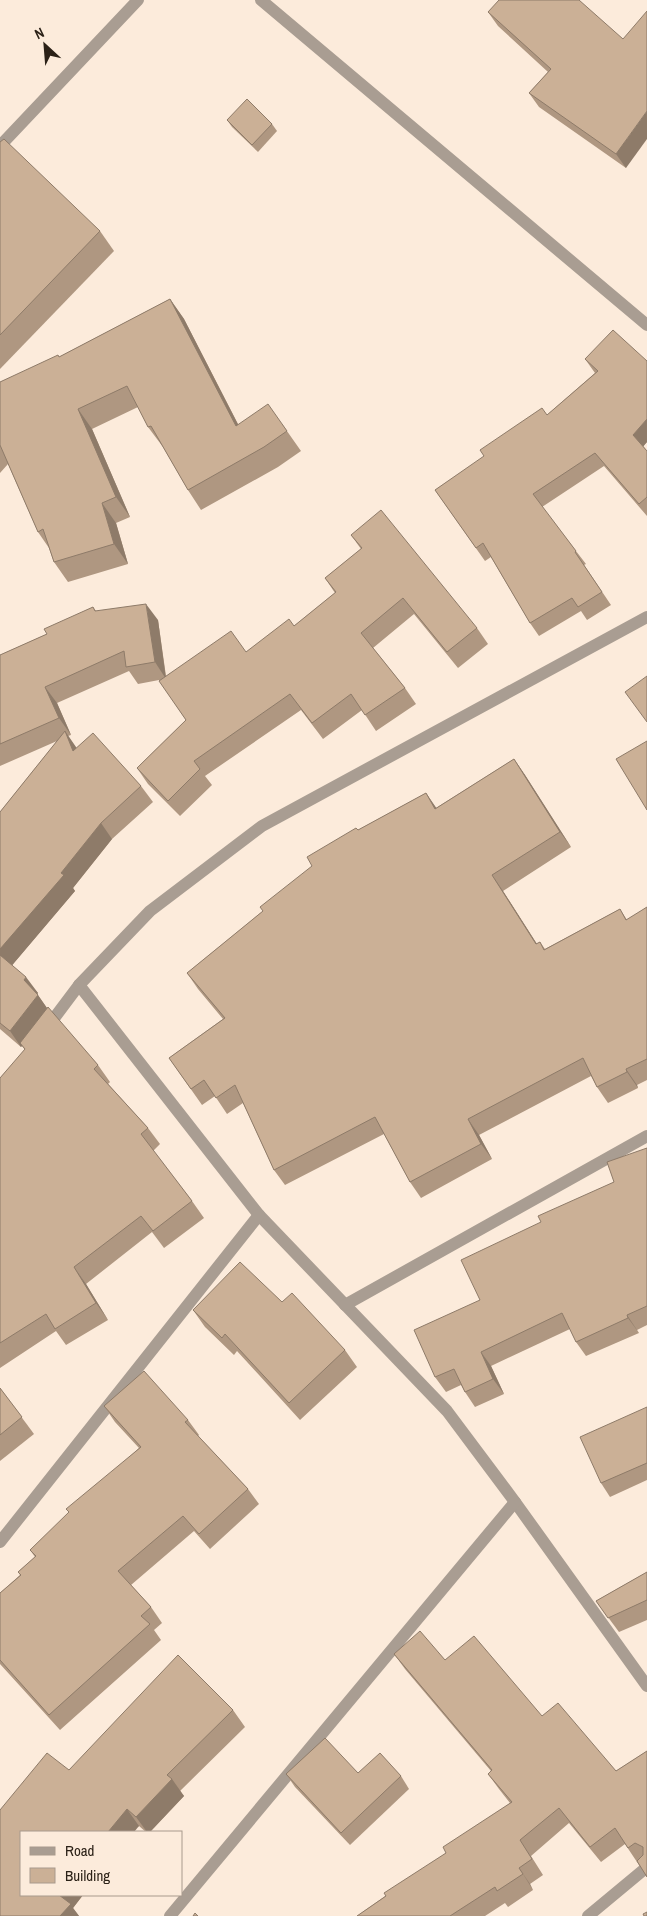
<svg xmlns="http://www.w3.org/2000/svg" width="647" height="1916" font-family="'Archivo Narrow',sans-serif">
<style>
.lines{fill:none;stroke-linecap:round;stroke-linejoin:round}
.minor{stroke:#a99d92;stroke-width:12}
.wall{fill:#af9781}
.shaded-wall{fill:#8e7b69}
.building{fill:#cbb096;stroke:#8e7b69}
</style>
<rect width="100%" height="100%" fill="#fcebdb"/>
<g class="lines">
<!-- minor -->
<g class="minor">
<path d="M261,0l386,325"/>
<path d="M0,146l138,-146"/>
<path d="M79,985l180,230 188,196 68,91 132,184"/>
<path d="M46,1029l33,-44 71,-74 112,-85 385,-209"/>
<path d="M345,1305l302,-169"/>
<path d="M0,1542l259,-327"/>
<path d="M170,1916l345,-414"/>
<path d="M588,1916l59,-49"/>
</g>
</g>
<!-- wall -->
<g class="wall">
<path d="M488,12l135,27 3,129 -87,-61 -10,-14 19,-21 -50,-46z"/>
<path d="M227,120l45,4 5,7 -19,21 -26,-25z"/>
<path d="M0,142l100,89 14,20 -114,118z"/>
<path d="M170,299l14,20 54,105h44l19,27 -23,16 -77,43 -13,-20 -25,-43 -15,-20 -10,-20 -46,22 38,88 -14,6 12,41 -60,18 -14,-20 -5,-14 -11,-16 -30,-68 -8,9v-91l59,-25z"/>
<path d="M585,359l62,2v81l-4,4 4,5v65l-43,-50 -62,41 44,57 -2,1 27,40 -24,15 -6,-9 -42,25 -9,-13 -39,-66 -6,4 -50,-71 112,-75 48,-42z"/>
<path d="M351,535l126,93 11,16 -30,24 -44,-54 -41,34 32,40 11,16 -40,27 -14,-21 -39,29 -22,-29 -96,66 7,9 -32,31 -32,-32 -11,-16 49,-48 -27,-40 -21,4 -9,-13 -72,32 14,32 -3,1 8,12 65,38 12,16 -41,37 -39,49 2,3 -63,74 26,28 -1,1 10,14 51,57 12,17 -2,2 40,44 12,16 -7,7 39,50 12,17 -40,30 -12,-16 -66,52 22,36 -42,25 -10,-14 -56,37v-290l25,-28 -3,-4 -1,1 -21,-18v-217l57,-71 -57,25v-111l47,-21 46,-27 3,4 62,9 8,56 80,-24 48,-26 41,-33 -10,-15 36,-29z"/>
<path d="M514,759l11,16 46,72 -68,44 34,53 3,-2 5,7 75,-40 7,11 20,-13v173l-10,5 1,3 -30,15 -11,-16 -6,-11 -112,59 13,24 -71,39 -11,-16 -26,-48 -99,51 -11,-15 -31,-67 -16,11 -12,-18 -13,9 -33,-47 54,-39 -25,-30 -11,-16 76,-62 95,-81 68,-37 10,15z"/>
<path d="M647,1148v177l-10,5 2,3 -53,23 -10,-14 -6,-13 -79,37 13,28 -29,13 -10,-15 -4,-7 -15,7 -11,-15 45,-77 61,-78 73,-40z"/>
<path d="M282,1302l63,48 12,17 -57,53 -63,-69 -3,4 -29,-28 -12,-17z"/>
<path d="M0,1388l34,46 -34,27z"/>
<path d="M104,1406l84,14 11,15 -1,1 50,53 11,15 -49,45 -16,-18 -63,54 20,22 11,16 -8,7 7,10 -101,90 -60,-66v-71l20,-18 -2,-3 17,-15 -5,-7 109,-102 -24,-26z"/>
<path d="M647,1407v73l-37,17 -9,-14z"/>
<path d="M647,1572v48l-28,12 -23,-31z"/>
<path d="M394,1654l51,6 97,56 74,55 31,-20v126l-22,-33 -24,18 -32,-39 -38,33 12,19 -13,9 3,6 -25,17 -3,-4 -20,13h-128l89,-63 64,-50 -11,-14 -11,-15 3,-3 -86,-102z"/>
<path d="M233,1710l12,17 -65,64 4,5 -34,36h-4l-7,-6 -118,69h62l-10,13 6,8h-79l69,-146z"/>
<path d="M358,1773l43,3 8,13 -59,56 -55,-58 -9,-13z"/>
</g>
<!-- shaded-wall -->
<g class="shaded-wall">
<path d="M647,111v28l-21,29 -10,-14z"/>
<path d="M170,299l14,20 65,127 -13,-20z"/>
<path d="M78,409l14,20 38,88 -14,-20z"/>
<path d="M647,419v23l-5,6 -9,-13z"/>
<path d="M102,503l14,20 12,41 -14,-20z"/>
<path d="M146,604l12,16 8,59 -11,-17z"/>
<path d="M45,687l12,16 14,32 -12,-17z"/>
<path d="M65,731l11,16 9,20 -12,-16z"/>
<path d="M514,759l11,16 46,72 -11,-15z"/>
<path d="M426,793l11,16h-2z"/>
<path d="M101,823l11,16 -39,49 2,3 -66,78 -9,-13v-7z"/>
<path d="M492,875l11,16 44,69 -11,-16z"/>
<path d="M26,977l12,16 -2,3 -12,-16z"/>
<path d="M38,995l11,16 -28,36 -11,-16z"/>
<path d="M626,1069l11,16 1,3 -11,-16z"/>
<path d="M468,1119l11,16 13,24 -11,-15z"/>
<path d="M74,1267l12,17 22,36 -12,-17z"/>
<path d="M627,1315l12,18 -11,-15z"/>
<path d="M481,1352l10,14 13,28 -11,-15z"/>
<path d="M172,1779l12,17 -34,36h-3l-11,-15z"/>
<path d="M127,1809l12,17 -5,6h-26z"/>
<path d="M519,1868l11,16 3,6 -10,-16z"/>
<path d="M59,1895h24l-10,13 6,8h-19z"/>
</g>
<!-- building -->
<g class="building">
<path d="M499,0h80l44,39 24,-28v100l-31,43 -87,-61 22,-24 -63,-57z"/>
<path d="M247,99l25,25 -20,21 -25,-25z"/>
<path d="M4,139l96,92 -100,104v-193z"/>
<path d="M170,299l66,127 32,-22 19,27 -23,16 -76,43 -37,-64 -3,1 -21,-41 -49,23 38,88 -14,6 12,41 -60,18 -11,-33 -5,3 -38,-87v-63l58,-27 1,2z"/>
<path d="M613,330l34,31v58l-14,16 14,16v46l-8,7 -44,-51 -62,41 43,57 -1,1 27,40 -24,15 -6,-9 -42,25 -47,-80 -7,5 -41,-58 49,-34 -4,-6 62,-42 5,7 51,-44 -13,-12z"/>
<path d="M381,510l96,118 -30,24 -44,-54 -42,35 44,55 -40,27 -14,-21 -39,29 -22,-29 -96,67 6,8 -32,32 -31,-33 49,-48 -27,-39 72,-50 15,21 43,-33 5,7 42,-34 -11,-14 37,-30 -11,-13z"/>
<path d="M146,604l9,58 -29,5 -2,-16 -79,36 14,31 -59,26v-89l47,-21 -3,-5 49,-22 2,4z"/>
<path d="M647,676v46l-22,-30z"/>
<path d="M65,731l8,20 20,-18 48,53 -40,37 -40,50 3,2 -64,74v-137z"/>
<path d="M647,741v69l-31,-51z"/>
<path d="M514,759l46,73 -68,43 44,69 4,-2 4,8 76,-41 6,11 21,-13v152l-21,10 1,3 -30,15 -14,-29 -115,61 13,25 -71,38 -35,-65 -101,53 -39,-85 -19,13 -12,-18 -13,9 -22,-31 56,-40 -38,-45 76,-62 -3,-4 52,-41 -5,-9 49,-29 2,2 68,-37 9,16z"/>
<path d="M0,955l26,22 -2,3 14,15 -28,36 -10,-8z"/>
<path d="M48,1007l50,58 -4,4 54,59 -7,6 51,67 -39,30 -12,-15 -67,51 22,36 -41,26 -9,-15 -46,29v-265l25,-29 -5,-6z"/>
<path d="M647,1148v158l-20,9 1,3 -52,24 -14,-29 -81,39 12,27 -28,13 -11,-23 -19,8 -21,-47 66,-30 -19,-40 80,-38 -3,-6 76,-34 -7,-20z"/>
<path d="M240,1262l42,40 10,-9 53,57 -56,53 -64,-69 -3,4 -29,-28z"/>
<path d="M144,1371l44,49 -3,2 63,67 -49,45 -16,-18 -65,55 33,36 -10,9 9,8 -101,91 -49,-55v-67l21,-18 -3,-3 18,-16 -6,-6 39,-38 -3,-3 75,-62 -37,-41z"/>
<path d="M0,1388l22,29 -22,18z"/>
<path d="M647,1407v56l-46,20 -21,-46z"/>
<path d="M647,1572v28l-39,18 -12,-17z"/>
<path d="M420,1631l25,29 29,-24 68,80 16,-13 58,68 31,-20v126l-10,-16 6,-6v-8l-8,-4 -7,5 -13,-20 -25,19 -31,-39 -39,32 12,19 -13,9 4,6 -26,17 -2,-4 -45,29h-93l29,-20 -2,-3 62,-40 -3,-6 69,-45 -24,-28 4,-4 -98,-116z"/>
<path d="M178,1655l55,55 -66,65 5,4 -36,38 -9,-8 -19,23h-87v63h38l12,9 -11,12h-60v-106l47,-57 22,17z"/>
<path d="M325,1738l33,35 22,-20 21,23 -60,57 -55,-59z"/>
<path d="M647,1912v4h-3l-1,-2z"/>
<path d="M195,1913l3,3h-5z"/>
</g>
<!-- legend -->
<rect x="20" y="1831" width="162" height="65" fill="#fcebdb" stroke="#a89a8d"/>
<rect x="30" y="1847" width="25" height="8" fill="#a99d92" stroke="#a89a8d"/>
<text x="65" y="1856" font-size="15" fill="#2b2117">Road</text>
<rect x="30" y="1868" width="25" height="15" fill="#cbb096" stroke="#a89a8d"/>
<text x="65" y="1881" font-size="15" fill="#2b2117">Building</text>
<!-- north arrow -->
<g transform="translate(45 45) rotate(334)" stroke="#fcebdb" stroke-width="4" paint-order="stroke">
<path d="M0-4L9 19L0 12L-9 19Z" fill="#2b2117"/>
<text y="-8" font-size="14" font-weight="bold" text-anchor="middle" fill="#2b2117">N</text>
</g>
</svg>
